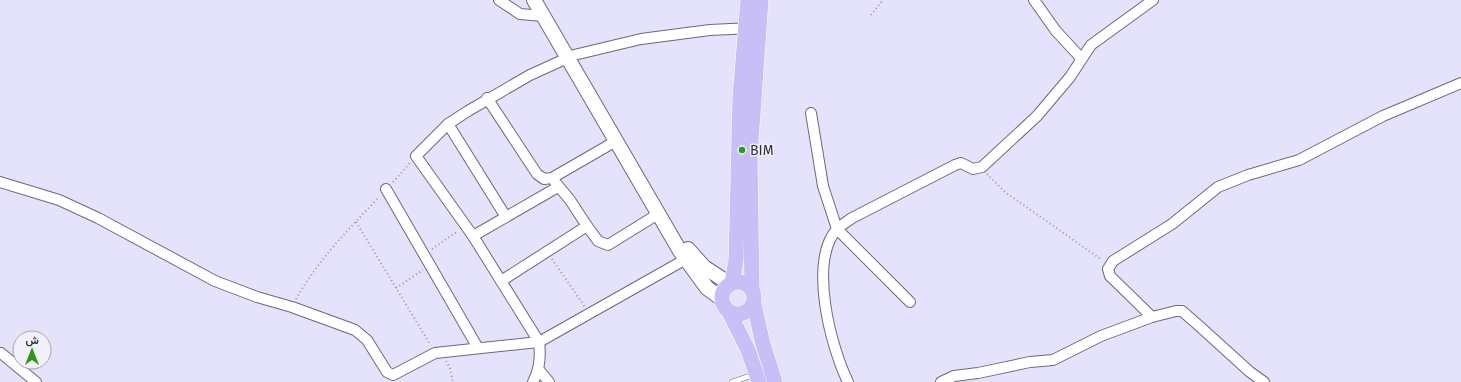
<svg xmlns="http://www.w3.org/2000/svg" width="1461" height="382" font-family="'Fira Sans',Vazirmatn,sans-serif">
<style>
.lines{fill:none;stroke-linecap:round;stroke-linejoin:round}
.lane-casing{stroke:#6b697e;stroke-width:6}
.street-casing{stroke:#6b697e;stroke-width:12}
.secondary-casing{stroke:#6b697e;stroke-width:16}
.primary-casing{stroke:#fff;stroke-width:16}
.path{stroke:#9694a6;stroke-width:2;stroke-dasharray:1 3;stroke-linecap:butt}
.lane{stroke:#fff;stroke-width:5}
.street{stroke:#fff;stroke-width:10}
.secondary{stroke:#fff;stroke-width:14}
.primary{stroke:#c8bff7;stroke-width:15}
.poi-dot{fill:#32961c;stroke:#f2f1fb;stroke-width:1.5}
.labels{text-anchor:middle;stroke-width:3;stroke-linejoin:round;paint-order:stroke}
.poi-label{font-size:14px;fill:#31303a;stroke:#f2f1fb;text-anchor:start}
</style>
<rect width="100%" height="100%" fill="#e5e2fb"/>
<g class="lines">
<!-- lane casing -->
<g class="lane-casing">
<path id="lane" d="M732,382l24,-8"/>
</g>
<!-- street casing -->
<g class="street-casing">
<g id="street">
<path d="M499,0l21,14 23,2"/>
<path d="M1034,0l22,31 25,27"/>
<path d="M487,98l50,76 7,5 8,-1 64,-37"/>
<path d="M811,113l12,73 14,43 73,73"/>
<path d="M448,124l58,93"/>
<path d="M0,182l59,18 39,18 117,63 42,16 35,10 63,23 12,10 20,32 6,3 42,-22 104,-11 147,-83"/>
<path d="M555,182l15,18 17,26"/>
<path d="M386,189l92,159"/>
<path d="M473,236l85,-49"/>
<path d="M501,281l86,-55 11,15 10,4 50,-31"/>
<path d="M1152,317l-42,-41 -2,-7 5,-8 59,-37 46,-37 30,-12 51,-15 84,-44 78,-33"/>
<path d="M1,353l35,29"/>
<path d="M539,370l10,12"/>
<path d="M533,382c7,-13 8,-25 6,-40l-66,-106 -57,-80 32,-32 20,-13 62,-36 44,-20 67,-16 69,-9 42,-2"/>
<path d="M848,382c-17,-35 -40,-120 -11,-153 4,-4 10,-7 15,-11l103,-53 6,-2 12,6 9,-2 55,-51 33,-39 21,-32 62,-45"/>
<path d="M941,382l13,-6 24,-3 52,-11 23,-2 48,-24 51,-19 24,-6h6l15,13 53,48 14,10"/>
</g>
</g>
<!-- secondary casing -->
<g class="secondary-casing">
<g id="secondary">
<path d="M534,0l146,251 27,37 15,11"/>
<path d="M688,249l16,18 26,17"/>
</g>
</g>
<!-- primary casing -->
<g class="primary-casing">
<g id="primary">
<circle cx="738" cy="298" r="16"/>
<path d="M732,283l4,-23 4,-163 8,-97"/>
<path d="M752,289l-2,-133 11,-156"/>
<path d="M754,304l9,40 12,38"/>
<path d="M729,312l19,38 11,32"/>
</g>
</g>
<!-- path -->
<g class="path">
<path d="M871,15l12,-15"/>
<path d="M987,174l18,18 97,68"/>
<path d="M393,182l17,-19"/>
<path d="M356,222l74,122"/>
<path d="M432,249l26,-18"/>
<path d="M552,259l33,48"/>
<path d="M396,288l27,-18"/>
<path d="M296,299c22,-39 53,-70 83,-102"/>
<path d="M446,361l4,7 3,14"/>
</g>
<!-- lane -->
<use href="#lane" class="lane"/>
<!-- street -->
<use href="#street" class="street"/>
<!-- secondary -->
<use href="#secondary" class="secondary"/>
<!-- primary -->
<use href="#primary" class="primary"/>
</g>
<!-- markers -->
<circle class="poi-dot" cx="742" cy="150" r="4"/>
<g class="labels">
<!-- poi labels -->
<g class="poi-label">
<text x="750" y="155">BIM</text>
</g>
</g>
<!-- north arrow -->
<g transform="translate(32 350)"><circle r="19" fill="#f2f1fb" stroke="#a5a4ae"/>
<path d="M0-3L7 15L0 10L-7 15Z" fill="#32961c"/>
<text y="-6" font-size="11" font-weight="bold" text-anchor="middle" fill="#31303a">ش</text>
</g>
</svg>
